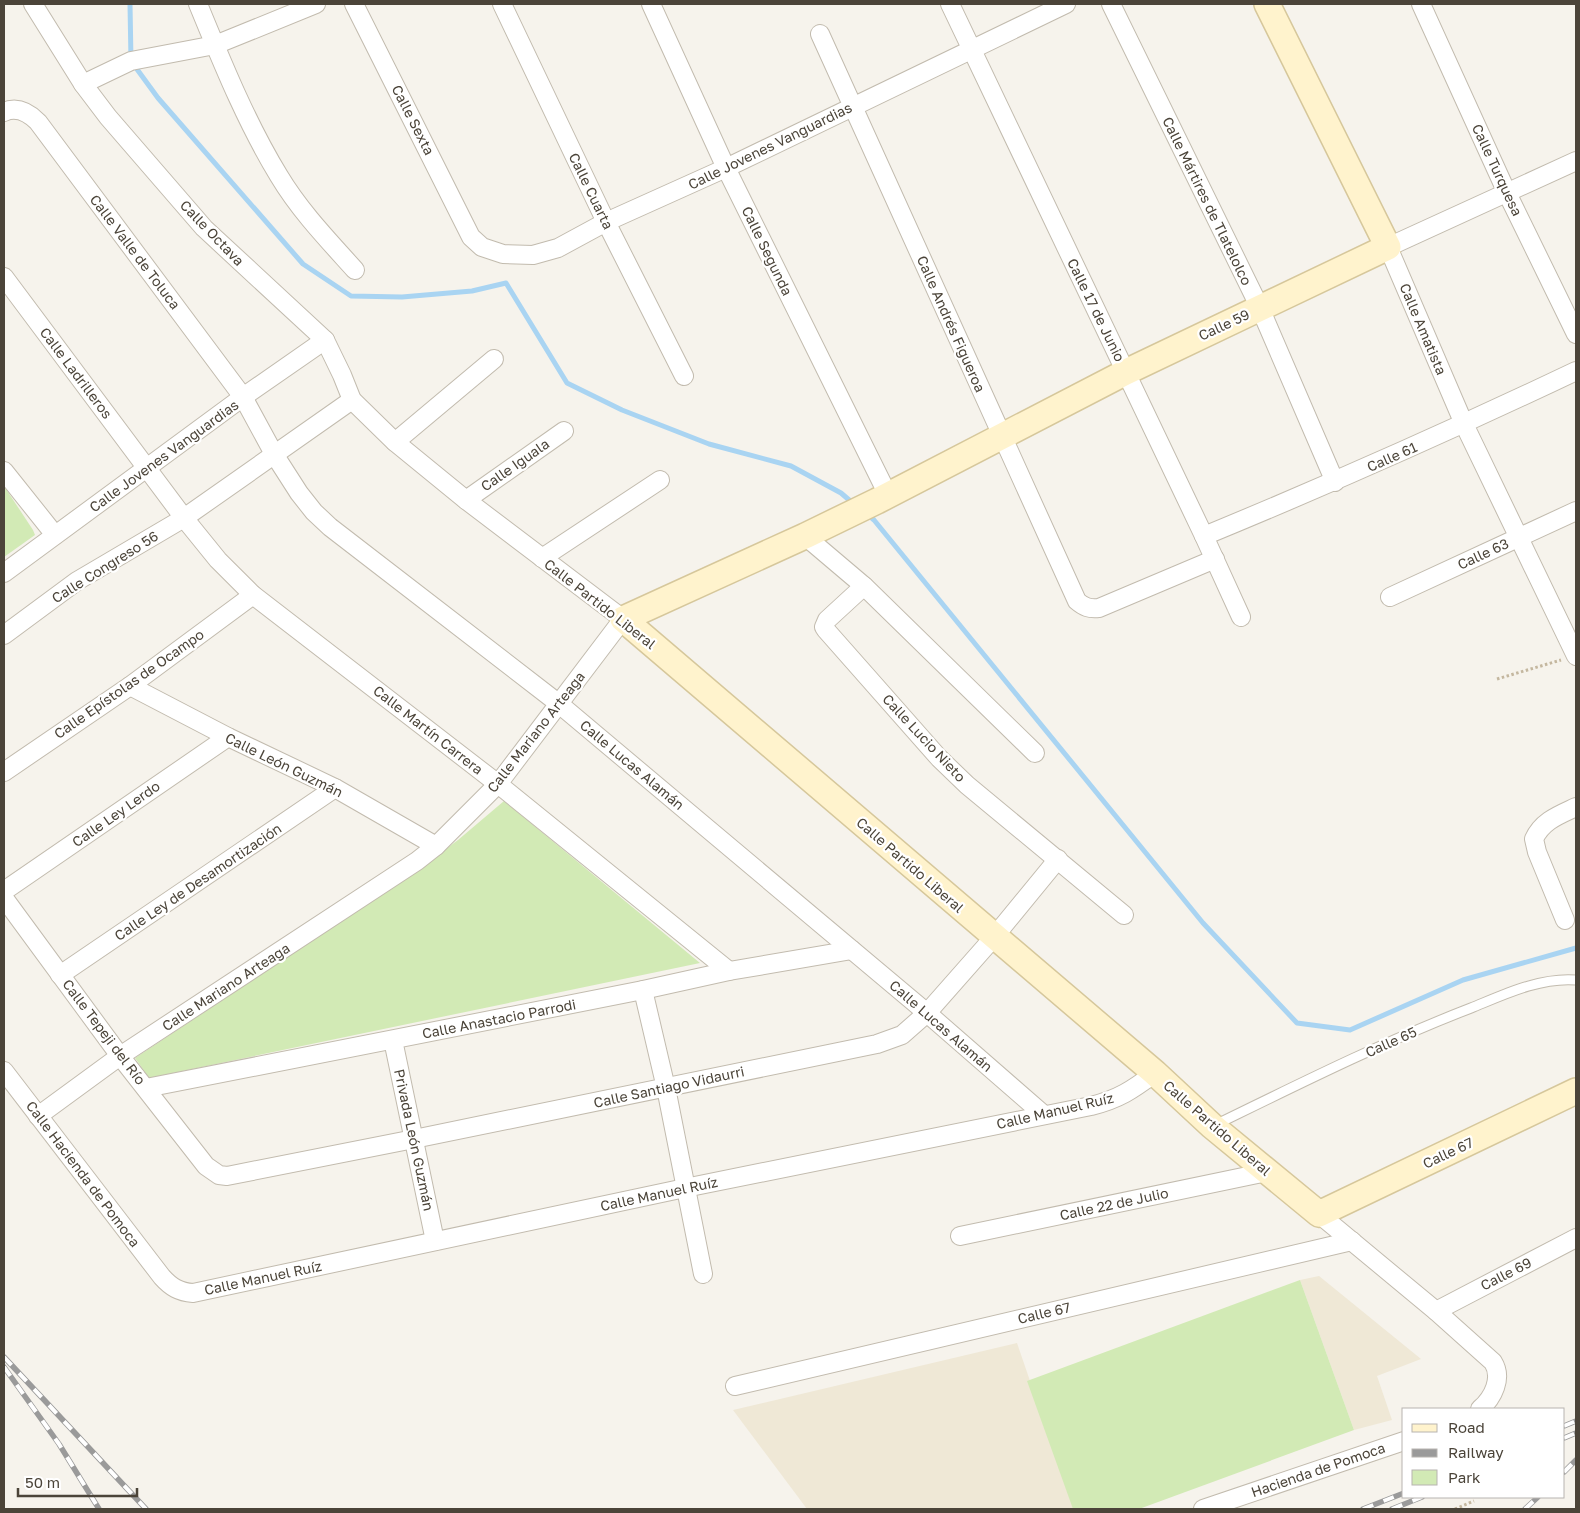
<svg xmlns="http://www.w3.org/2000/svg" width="1580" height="1513" font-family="'Golos Text',sans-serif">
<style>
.education{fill:#efe8d6}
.park{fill:#d2eab5}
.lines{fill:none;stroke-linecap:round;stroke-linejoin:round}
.stream{stroke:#a9d4f2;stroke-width:5}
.lane-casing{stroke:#c2bbae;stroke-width:11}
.street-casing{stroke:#c2bbae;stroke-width:20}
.secondary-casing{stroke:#d6c79b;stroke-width:28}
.path{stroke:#c4b79f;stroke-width:3;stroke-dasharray:2.5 2.5;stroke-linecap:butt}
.lane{stroke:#fff;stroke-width:9}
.street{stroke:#fff;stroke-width:18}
.secondary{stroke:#fff3cd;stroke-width:25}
.rail-casing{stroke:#9a9a9a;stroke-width:5.5}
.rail{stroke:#fff;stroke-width:4;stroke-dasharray:11;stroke-linecap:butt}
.labels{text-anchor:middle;stroke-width:4.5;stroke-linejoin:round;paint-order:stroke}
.street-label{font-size:14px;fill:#4b4439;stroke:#fff}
</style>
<rect width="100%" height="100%" fill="#f6f3ec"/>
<!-- education -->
<g class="education">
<path d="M1319,1276l102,83 -44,17 15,44 -38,10 -54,-150z"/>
<path d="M1017,1343l57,166h-267l-74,-99z"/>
</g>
<!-- park -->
<g class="park">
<path d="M4,486l29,44 2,5 -31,22z"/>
<path d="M504,801l196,162 -551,115 -14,-20 276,-183 47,-35z"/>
<path d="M1300,1280l54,150 -215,79h-66l-46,-128z"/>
</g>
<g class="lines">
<!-- stream -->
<g class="stream">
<path d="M130,4l1,57 27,37 145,166 48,32 51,1 70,-6 34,-8 61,100 55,27 87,34 82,22 50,27 14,12"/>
<path d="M866,513l8,7 329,403 94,100 53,7 113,-50 113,-32"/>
</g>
<!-- lane casing -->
<g class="lane-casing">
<path id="lane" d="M1215,1125c84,-41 168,-83 256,-117 32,-13 69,-31 105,-28"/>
</g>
<!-- street casing -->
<g class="street-casing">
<g id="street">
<path d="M33,4l50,80 25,33 96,111 121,112 17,35 10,25 43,42 71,58 157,119 -125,165 -62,62 -19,15 -297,195 -82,60"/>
<path d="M198,4c24,58 48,118 81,172 21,35 49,64 76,94"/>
<path d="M354,4l117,233 11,10 21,7 30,1 25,-7 48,-26 120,-54 340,-164"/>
<path d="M502,4l104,218 78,154"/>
<path d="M651,4l75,164 162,327"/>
<path d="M950,4l254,532 37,81"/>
<path d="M1111,4l149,304 75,174"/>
<path d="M1421,4l86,189 69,141"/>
<path d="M820,34l257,567c7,6 12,8 22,7l116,-49"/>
<path d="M83,84l48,-23 84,-16 101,-41"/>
<path d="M4,112c13,-6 25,1 34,10l205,275 31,57 25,39 15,19 16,15 228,176 369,310 117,102"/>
<path d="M1576,161l-188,86 76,177 112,232"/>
<path d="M4,277l180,241 34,42 35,35 245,189 231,187"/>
<path d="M395,442l99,-83"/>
<path d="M4,471l51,64"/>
<path d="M466,500l98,-69"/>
<path d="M805,536l59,50 171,167"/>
<path d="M1204,536c126,-52 250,-107 372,-165"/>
<path d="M542,558l118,-78"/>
<path d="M4,573l239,-176 82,-57"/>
<path d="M864,586l-37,34 -3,7 2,3 113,128 28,27 157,130"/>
<path d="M1390,597l186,-86"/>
<path d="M4,635l73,-54 107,-63 168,-118"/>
<path d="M130,686l98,51 107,51 101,58"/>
<path d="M4,772l126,-86 123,-91"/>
<path d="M4,891l224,-154"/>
<path d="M4,898l116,158 86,110 13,9 8,1 187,-37 463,-95 25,-9 25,-22 67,-76 64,-78"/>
<path d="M1565,920l-28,-68 -3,-13c8,-18 25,-24 42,-32"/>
<path d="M60,975l275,-187"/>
<path d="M643,990l23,98 37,186"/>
<path d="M393,1040l42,201"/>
<path d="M4,1071l158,206c9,10 17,15 31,16l492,-105 406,-82c28,-7 41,-16 64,-33"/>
<path d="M146,1088l497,-98 86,-19 123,-21"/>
<path d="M1319,1214l117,97 57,51c10,16 0,36 -13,47"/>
<path d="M960,1236l307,-64"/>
<path d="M1436,1311l140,-73"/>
<path d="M735,1386l617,-145"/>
<path d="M1203,1509l201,-68"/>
</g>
</g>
<!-- secondary casing -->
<g class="secondary-casing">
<path id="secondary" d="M1267,4l121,243 -262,125 -249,129 -72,35 -182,83 532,454 57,53 107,88 257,-123"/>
</g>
<!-- path -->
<g class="path">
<path d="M1497,679l64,-19"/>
<path d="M1455,1509l19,-8"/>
</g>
<!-- lane -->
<use href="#lane" class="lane"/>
<!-- street -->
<use href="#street" class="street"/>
<!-- secondary -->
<use href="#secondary" class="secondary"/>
<!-- rail casing -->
<g class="rail-casing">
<g id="rail">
<path d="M4,1357l142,152"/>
<path d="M4,1367l55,77 40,65"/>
<path d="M1564,1426l12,-5"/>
<path d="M1564,1438l12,-5"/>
<path d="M1564,1472l12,-12"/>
<path d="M1363,1509l41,-16"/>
<path d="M1392,1509l30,-12"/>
<path d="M1525,1509l13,-12"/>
</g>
</g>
<!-- rail -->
<use href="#rail" class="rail"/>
</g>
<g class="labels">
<!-- street labels -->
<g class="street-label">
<text transform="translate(413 120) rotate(63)" y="5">Calle Sexta</text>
<text transform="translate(770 146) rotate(-26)" y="5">Calle Jovenes Vanguardias</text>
<text transform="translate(1497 170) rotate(65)" y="5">Calle Turquesa</text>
<text transform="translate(591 191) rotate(64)" y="5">Calle Cuarta</text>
<text transform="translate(1207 201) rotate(64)" y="5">Calle Mártires de Tlatelolco</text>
<text transform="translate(212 233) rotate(46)" y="5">Calle Octava</text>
<text transform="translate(767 251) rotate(64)" y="5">Calle Segunda</text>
<text transform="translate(135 252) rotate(53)" y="5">Calle Valle de Toluca</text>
<text transform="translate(1096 310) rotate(64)" y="5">Calle 17 de Junio</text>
<text transform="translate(951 324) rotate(66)" y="5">Calle Andrés Figueroa</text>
<text transform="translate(1224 325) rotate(-25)" y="5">Calle 59</text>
<text transform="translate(1423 329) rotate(67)" y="5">Calle Amatista</text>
<text transform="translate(76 373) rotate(53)" y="5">Calle Ladrilleros</text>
<text transform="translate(164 456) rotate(-36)" y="5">Calle Jovenes Vanguardias</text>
<text transform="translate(1392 457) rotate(-24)" y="5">Calle 61</text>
<text transform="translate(515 465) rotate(-35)" y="5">Calle Iguala</text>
<text transform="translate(1483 554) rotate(-25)" y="5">Calle 63</text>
<text transform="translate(105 567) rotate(-32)" y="5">Calle Congreso 56</text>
<text transform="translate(600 604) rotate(38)" y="5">Calle Partido Liberal</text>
<text transform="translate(129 684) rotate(-35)" y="5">Calle Epístolas de Ocampo</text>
<text transform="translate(428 730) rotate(38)" y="5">Calle Martín Carrera</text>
<text transform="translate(536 732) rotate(-52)" y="5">Calle Mariano Arteaga</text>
<text transform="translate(924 738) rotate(47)" y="5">Calle Lucio Nieto</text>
<text transform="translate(284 765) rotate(26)" y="5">Calle León Guzmán</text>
<text transform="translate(632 765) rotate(40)" y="5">Calle Lucas Alamán</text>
<text transform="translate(116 814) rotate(-35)" y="5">Calle Ley Lerdo</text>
<text transform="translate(910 865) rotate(41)" y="5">Calle Partido Liberal</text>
<text transform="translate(198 882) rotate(-34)" y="5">Calle Ley de Desamortización</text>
<text transform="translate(226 987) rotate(-33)" y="5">Calle Mariano Arteaga</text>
<text transform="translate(499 1019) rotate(-11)" y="5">Calle Anastacio Parrodi</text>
<text transform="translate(941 1026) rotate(41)" y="5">Calle Lucas Alamán</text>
<text transform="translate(104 1032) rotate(53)" y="5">Calle Tepeji del Río</text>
<text transform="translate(1391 1042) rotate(-24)" y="5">Calle 65</text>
<text transform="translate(669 1087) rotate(-12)" y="5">Calle Santiago Vidaurri</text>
<text transform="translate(1055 1111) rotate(-13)" y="5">Calle Manuel Ruíz</text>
<text transform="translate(1217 1128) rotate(41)" y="5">Calle Partido Liberal</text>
<text transform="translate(414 1140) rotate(78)" y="5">Privada León Guzmán</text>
<text transform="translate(1448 1153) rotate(-25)" y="5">Calle 67</text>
<text transform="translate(83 1174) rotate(53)" y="5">Calle Hacienda de Pomoca</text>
<text transform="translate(659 1194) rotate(-12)" y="5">Calle Manuel Ruíz</text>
<text transform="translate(1114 1204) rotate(-12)" y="5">Calle 22 de Julio</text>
<text transform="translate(1506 1274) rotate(-27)" y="5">Calle 69</text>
<text transform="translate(263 1278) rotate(-12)" y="5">Calle Manuel Ruíz</text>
<text transform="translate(1044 1313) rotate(-13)" y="5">Calle 67</text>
<text transform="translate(1318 1470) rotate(-19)" y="5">Hacienda de Pomoca</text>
</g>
</g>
<!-- border -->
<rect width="1580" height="1513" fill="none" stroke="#4b4439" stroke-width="10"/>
<!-- legend -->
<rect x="1402" y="1408" width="162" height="90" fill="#ffffff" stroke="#b7b4b0"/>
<rect x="1412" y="1424" width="25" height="8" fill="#fff3cd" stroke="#b7b4b0"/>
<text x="1448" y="1433" font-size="15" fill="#4b4439">Road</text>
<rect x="1412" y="1449" width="25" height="8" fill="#9a9a9a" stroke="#b7b4b0"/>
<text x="1448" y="1458" font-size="15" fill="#4b4439">Railway</text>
<rect x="1412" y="1470" width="25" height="15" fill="#d2eab5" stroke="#b7b4b0"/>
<text x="1448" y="1483" font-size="15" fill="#4b4439">Park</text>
<!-- scale -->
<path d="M18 1488v8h119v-8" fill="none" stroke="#4b4439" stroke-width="2.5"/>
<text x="25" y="1488" font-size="15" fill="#4b4439" stroke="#ffffff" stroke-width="4" paint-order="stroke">50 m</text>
</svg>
